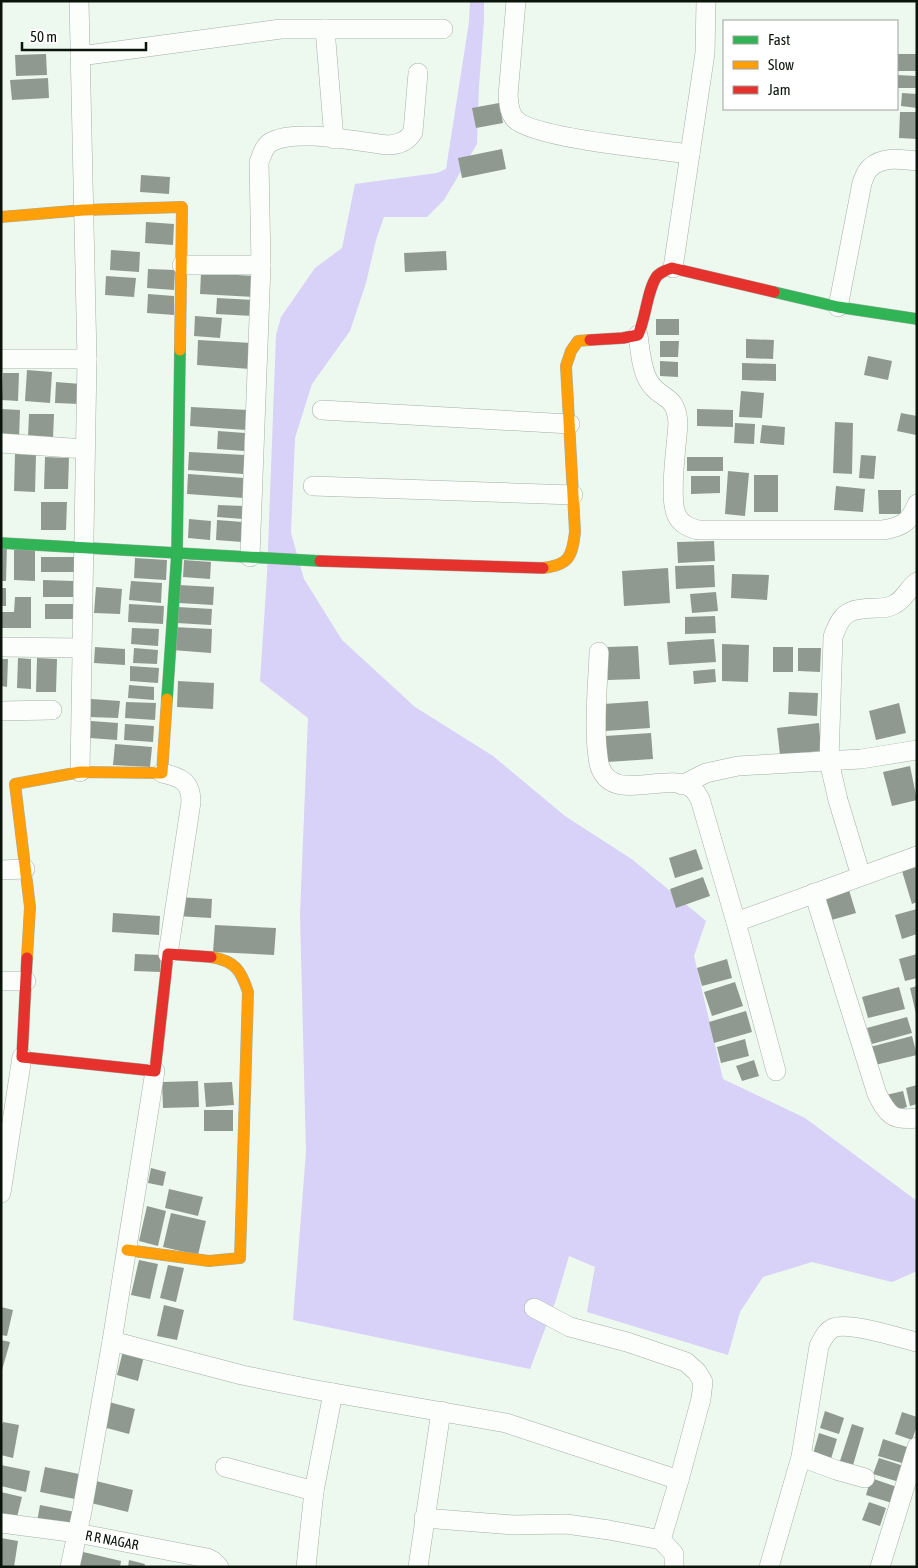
<svg xmlns="http://www.w3.org/2000/svg" width="918" height="1568" font-family="'Asap Condensed',sans-serif">
<style>
.water{fill:#d8d1f8}
.building{fill:#8f9990}
.lines{fill:none;stroke-linecap:round;stroke-linejoin:round}
.street-casing{stroke:#a5afa6;stroke-width:20}
.fast-casing{stroke:#a5afa6;stroke-width:12}
.slow-casing{stroke:#a5afa6;stroke-width:12}
.jam-casing{stroke:#a5afa6;stroke-width:12}
.street{stroke:#fcfefc;stroke-width:19}
.fast{stroke:#30b455;stroke-width:11}
.slow{stroke:#ff9f0a;stroke-width:11}
.jam{stroke:#e5322d;stroke-width:11}
.labels{text-anchor:middle;stroke-width:5;stroke-linejoin:round;paint-order:stroke}
.street-label{font-size:14px;fill:#0a140b;stroke:#fff}
</style>
<rect width="100%" height="100%" fill="#edf9ee"/>
<!-- water -->
<path class="water" d="M470,1h14v20l-5,65 -2,58 -33,56 -17,17h-43l-8,23 -10,43 -16,48 -38,53 -17,54 -4,95 13,46 38,61 73,67 78,49 72,60 68,44 73,61 -12,35 29,123 82,39 112,83v70l-25,11 -80,-20 -49,15 -23,35 -12,43 -141,-43 8,-45 -26,-11 -13,44 -26,69 -237,-49 13,-168 -6,-238 8,-196 -48,-37 7,-106 9,-240 5,-18 34,-49 27,-20 13,-64 82,-11 9,-4 23,-147z"/>
<!-- building -->
<g class="building">
<path d="M46,54l1,21 -31,1 -1,-21z"/>
<rect x="898" y="54" width="19" height="17"/>
<path d="M897,75l20,1v12h-20z"/>
<path d="M48,78l1,20 -37,2 -2,-20z"/>
<path d="M902,93l15,1v14l-16,-2z"/>
<path d="M499,103l4,20 -27,5 -4,-20z"/>
<path d="M900,112h17v27l-18,-1z"/>
<path d="M502,149l4,20 -44,9 -4,-20z"/>
<path d="M141,175l29,2 -1,17 -29,-2z"/>
<path d="M146,222l28,2 -1,21 -28,-2z"/>
<path d="M111,250l29,2 -1,20 -29,-2z"/>
<path d="M446,251l1,19 -42,2 -1,-19z"/>
<path d="M148,269l27,1 -1,20 -27,-2z"/>
<path d="M201,273l54,3 -1,21 -54,-3z"/>
<path d="M106,276l30,2 -2,19 -29,-2z"/>
<path d="M148,294l26,2v19l-27,-2z"/>
<path d="M217,298l37,2 -1,16 -37,-2z"/>
<path d="M195,316l27,2 -2,20 -26,-2z"/>
<rect x="656" y="319" width="23" height="16"/>
<path d="M746,339l28,1 -1,19 -27,-1z"/>
<path d="M198,340l54,3 -2,26 -53,-4z"/>
<path d="M660,341h19l-1,16h-18z"/>
<path d="M868,356l24,5 -4,19 -24,-5z"/>
<path d="M660,361l18,1v15l-18,-1z"/>
<path d="M742,363l34,1v17l-34,-1z"/>
<path d="M27,370l25,2 -2,31 -25,-2z"/>
<path d="M3,373h16l-1,28 -16,-1z"/>
<path d="M56,382l25,2 -1,20 -25,-1z"/>
<path d="M741,391l23,2 -2,25 -23,-1z"/>
<path d="M191,407l57,3 -2,20 -56,-4z"/>
<path d="M1,409l19,1 -1,29 -18,-1z"/>
<path d="M697,409l36,1v17l-36,-1z"/>
<path d="M901,413l16,3 -1,19 -19,-4z"/>
<path d="M29,414h25l-1,24 -25,-1z"/>
<path d="M835,422l18,1 -1,51 -19,-1z"/>
<path d="M735,423l20,1 -1,20 -20,-1z"/>
<path d="M762,425l23,2 -1,18 -24,-2z"/>
<path d="M218,431l27,2 -1,18 -27,-2z"/>
<path d="M189,452l56,3 -2,19 -55,-4z"/>
<path d="M15,454l21,1 -1,37 -21,-1z"/>
<path d="M861,455l15,1 -2,23 -15,-1z"/>
<path d="M45,457l24,1 -1,31h-24z"/>
<rect x="687" y="457" width="36" height="14"/>
<path d="M728,471l21,2 -4,43 -20,-2z"/>
<path d="M188,474l57,4 -1,20 -57,-4z"/>
<rect x="754" y="475" width="24" height="37"/>
<path d="M691,476h29v17l-29,1z"/>
<path d="M836,486l29,3 -2,23 -29,-2z"/>
<path d="M878,490h23v24h-22z"/>
<path d="M41,502h26l-1,28h-25z"/>
<path d="M218,505l26,1 -1,13 -26,-2z"/>
<path d="M189,519l22,2 -1,19 -22,-2z"/>
<path d="M217,520l26,2 -1,20 -26,-2z"/>
<path d="M714,541l1,20 -37,2 -1,-21z"/>
<path d="M1,544l6,1 -1,36h-5z"/>
<path d="M14,550h21v31l-21,-1z"/>
<path d="M41,557h38l-1,15h-37z"/>
<path d="M135,558l32,2 -1,20 -32,-2z"/>
<path d="M184,560l27,2 -1,17 -27,-2z"/>
<path d="M714,565l1,22 -39,2 -1,-23z"/>
<path d="M668,568l2,35 -46,3 -2,-35z"/>
<path d="M732,574l37,1 -2,25 -36,-2z"/>
<path d="M43,580l30,1v16h-30z"/>
<path d="M131,581l31,2 -1,20 -32,-3z"/>
<path d="M179,585l35,2 -1,18 -34,-2z"/>
<path d="M96,587l26,2 -2,25 -26,-1z"/>
<rect x="1" y="588" width="5" height="18"/>
<path d="M716,592l2,19 -26,2 -2,-19z"/>
<path d="M15,597h16v31h-30v-16h13z"/>
<rect x="45" y="604" width="29" height="15"/>
<path d="M129,604l35,2 -1,18 -35,-2z"/>
<path d="M178,607l34,2 -1,16 -34,-2z"/>
<path d="M715,616l1,17 -31,1v-17z"/>
<path d="M174,627l38,2 -1,24 -39,-3z"/>
<path d="M132,628l27,1 -1,17 -27,-2z"/>
<path d="M714,639l2,23 -47,3 -2,-23z"/>
<path d="M722,644l27,1 -1,37 -26,-1z"/>
<path d="M638,646l2,33 -32,1 -1,-33z"/>
<path d="M95,647l30,2v16l-31,-2z"/>
<rect x="773" y="647" width="20" height="25"/>
<path d="M134,648l24,2 -1,14 -24,-1z"/>
<path d="M798,648h23l-1,24 -22,-1z"/>
<path d="M18,658l13,1v30l-14,-1z"/>
<path d="M37,658l20,1 -1,33h-20z"/>
<path d="M1,659h7l-1,28 -6,-1z"/>
<path d="M130,666l29,2 -1,15 -28,-2z"/>
<path d="M715,669l1,13 -22,2 -1,-13z"/>
<path d="M178,681l36,2 -1,26 -36,-2z"/>
<path d="M129,685l25,2v13l-26,-2z"/>
<path d="M789,692l29,1 -1,23 -29,-2z"/>
<path d="M91,699l29,2 -2,17 -29,-1z"/>
<path d="M648,701l2,27 -45,3 -2,-27z"/>
<path d="M126,702l30,1 -1,17 -30,-2z"/>
<path d="M899,703l7,30 -30,7 -7,-29z"/>
<path d="M91,721l27,2 -1,17 -27,-2z"/>
<path d="M819,723l2,28 -41,4 -3,-27z"/>
<path d="M125,724l29,2 -1,16 -29,-2z"/>
<path d="M651,733l2,26 -46,3 -2,-26z"/>
<path d="M115,744l37,3 -2,20 -37,-2z"/>
<path d="M910,766l7,34 -25,6 -9,-34z"/>
<path d="M696,849l7,20 -28,9 -6,-20z"/>
<path d="M917,867v35l-5,2 -10,-33z"/>
<path d="M703,877l7,19 -34,12 -6,-19z"/>
<path d="M849,890l7,23 -28,8 -7,-23z"/>
<path d="M178,897l34,2 -1,19 -35,-2z"/>
<path d="M917,909v25l-15,5 -7,-24z"/>
<path d="M113,913l47,3 -1,19 -47,-3z"/>
<path d="M215,925l61,3 -2,27 -61,-3z"/>
<path d="M135,954l26,1 -1,17 -26,-1z"/>
<path d="M917,954v24l-12,3 -6,-22z"/>
<path d="M727,959l5,19 -30,8 -5,-18z"/>
<path d="M735,982l8,24 -31,10 -8,-24z"/>
<path d="M917,986v28h-1l-6,-26z"/>
<path d="M899,987l6,22 -37,9 -6,-21z"/>
<path d="M746,1011l6,21 -38,11 -5,-21z"/>
<path d="M907,1017l5,16 -40,11 -5,-16z"/>
<path d="M912,1036l5,19 -42,10 -5,-18z"/>
<path d="M745,1039l4,17 -28,7 -4,-16z"/>
<path d="M754,1060l5,16 -17,5 -6,-15z"/>
<path d="M198,1081l1,26 -36,1 -1,-26z"/>
<path d="M232,1082l2,23 -28,2 -2,-24z"/>
<path d="M917,1085v19l-7,2 -4,-18z"/>
<path d="M903,1091l4,16 -16,5 -5,-17z"/>
<rect x="204" y="1110" width="29" height="21"/>
<path d="M151,1168l15,4 -3,14 -15,-3z"/>
<path d="M169,1189l34,8 -5,19 -33,-8z"/>
<path d="M147,1206l19,5 -8,35 -19,-5z"/>
<path d="M171,1213l35,8 -8,34 -35,-8z"/>
<path d="M139,1260l19,4 -8,35 -19,-4z"/>
<path d="M168,1265l16,3 -8,34 -16,-4z"/>
<path d="M164,1305l20,5 -7,30 -20,-4z"/>
<path d="M1,1307l12,3 -6,26 -6,-1z"/>
<path d="M1,1340l9,2 -8,28h-1z"/>
<path d="M123,1351l21,5 -6,25 -21,-6z"/>
<path d="M109,1402l26,7 -6,25 -26,-7z"/>
<path d="M825,1411l19,7 -5,16 -19,-6z"/>
<path d="M902,1412l15,5v9l-5,14 -17,-6z"/>
<path d="M3,1422l16,3 -6,33 -12,-3v-26z"/>
<path d="M852,1424l12,4 -11,37 -13,-4z"/>
<path d="M819,1433l18,6 -6,20 -18,-5z"/>
<path d="M883,1439l27,9 -5,16 -27,-8z"/>
<path d="M879,1458l25,8 -5,16 -26,-8z"/>
<path d="M1,1465l29,6 -4,21 -25,-6z"/>
<path d="M45,1467l34,7 -4,25 -35,-7z"/>
<path d="M871,1478l26,9 -5,16 -26,-8z"/>
<path d="M96,1481l37,9 -5,22 -37,-9z"/>
<path d="M1,1492l21,5 -6,24 -15,-4z"/>
<path d="M869,1502l17,6 -6,18 -18,-6z"/>
<path d="M40,1505l35,7 -4,17 -34,-7z"/>
<path d="M1,1538l17,3 -4,26h-13z"/>
<path d="M79,1551l42,10 -1,6h-45z"/>
<path d="M129,1560l16,4 -1,3h-16z"/>
</g>
<g class="lines">
<!-- street casing -->
<g class="street-casing">
<g id="street">
<path d="M79,1l8,358 -7,413"/>
<path d="M516,1l-8,95c1,7 1,16 6,22 15,20 146,32 176,36"/>
<path d="M325,29l9,110"/>
<path d="M80,56l201,-27h162"/>
<path d="M182,265h79l-11,292"/>
<path d="M261,265l-2,-103c3,-7 5,-16 12,-20 25,-14 87,0 116,3 11,0 20,-3 26,-13l5,-59"/>
<path d="M673,268l32,-215 1,-52"/>
<path d="M838,307l24,-124c2,-5 4,-12 8,-15 12,-12 32,-9 47,-7"/>
<path d="M638,335c2,14 3,32 10,45 11,21 28,12 30,43 -1,21 -10,76 -1,93 5,9 12,11 21,14h185c19,-3 27,-8 34,-26"/>
<path d="M1,359h86"/>
<path d="M322,410l248,14"/>
<path d="M1,443l84,6"/>
<path d="M313,486l260,9"/>
<path d="M1,647l81,1"/>
<path d="M599,652c-1,32 -5,65 -2,96 1,7 1,14 3,19 14,39 71,1 94,23 2,2 4,6 6,9l36,123"/>
<path d="M1,711l51,-1"/>
<path d="M162,773c18,4 29,8 29,29l-23,152"/>
<path d="M682,785l24,-12 32,-7 123,-7 56,-9"/>
<path d="M1,870l24,-1"/>
<path d="M861,876l-23,-76 -9,-39 4,-124c9,-26 16,-28 43,-29 7,0 13,0 19,-4 10,-5 13,-16 22,-22"/>
<path d="M814,893l63,201c11,21 15,27 40,24"/>
<path d="M1,981h25"/>
<path d="M155,1071l-43,270 130,34 69,14 195,34 173,57 -18,60 13,14v13"/>
<path d="M776,1071l-40,-149 181,-66"/>
<path d="M1,1193l21,-136"/>
<path d="M534,1308l36,19 57,15 59,20 11,10 6,10 -2,17 -22,81"/>
<path d="M801,1457l35,13 29,8"/>
<path d="M225,1467l89,24 -8,76"/>
<path d="M314,1491l19,-98"/>
<path d="M424,1518l89,7 53,-1 43,6 52,10"/>
<path d="M1,1523l76,10 130,25 6,3 6,6"/>
<path d="M70,1567l12,-56 30,-170"/>
<path d="M418,1567l23,-156"/>
<path d="M769,1567l32,-110 18,-111c4,-7 6,-14 14,-18 15,-7 66,10 84,14"/>
<path d="M880,1567l37,-120"/>
</g>
</g>
<!-- fast casing -->
<g class="fast-casing">
<g id="fast">
<path d="M774,292l64,15 79,12"/>
<path d="M1,543l319,18"/>
<path d="M167,699l10,-146 3,-203"/>
</g>
</g>
<!-- slow casing -->
<g class="slow-casing">
<g id="slow">
<path d="M1,217l83,-7 98,-3 -2,143"/>
<path d="M543,568c26,-3 29,-11 32,-36l-9,-166 5,-15 7,-10 12,-1"/>
<path d="M27,958l3,-51 -15,-123 65,-12 82,1 5,-74"/>
<path d="M127,1250l82,11 31,-3 8,-266c-7,-22 -13,-31 -37,-35"/>
</g>
</g>
<!-- jam casing -->
<g class="jam-casing">
<g id="jam">
<path d="M590,340l33,-2 15,-3c8,-17 9,-45 19,-59 4,-4 9,-6 15,-8l102,24"/>
<path d="M320,561l223,7"/>
<path d="M27,958l-5,99 133,14 13,-117 43,3"/>
</g>
</g>
<!-- street -->
<use href="#street" class="street"/>
<!-- fast -->
<use href="#fast" class="fast"/>
<!-- slow -->
<use href="#slow" class="slow"/>
<!-- jam -->
<use href="#jam" class="jam"/>
</g>
<g class="labels">
<!-- street labels -->
<g class="street-label">
<text transform="translate(112 1540) rotate(11)" y="5">R R NAGAR</text>
</g>
</g>
<!-- border -->
<rect width="918" height="1568" fill="none" stroke="#0a140b" stroke-width="5"/>
<!-- legend -->
<rect x="723" y="20" width="175" height="90" fill="#ffffff" stroke="#9da19d"/>
<rect x="733" y="36" width="25" height="8" fill="#30b455" stroke="#9da19d"/>
<text x="768" y="45" font-size="15" fill="#0a140b">Fast</text>
<rect x="733" y="61" width="25" height="8" fill="#ff9f0a" stroke="#9da19d"/>
<text x="768" y="70" font-size="15" fill="#0a140b">Slow</text>
<rect x="733" y="86" width="25" height="8" fill="#e5322d" stroke="#9da19d"/>
<text x="768" y="95" font-size="15" fill="#0a140b">Jam</text>
<!-- scale -->
<path d="M22 42v8h124v-8" fill="none" stroke="#0a140b" stroke-width="2.5"/>
<text x="30" y="42" font-size="15" fill="#0a140b" stroke="#ffffff" stroke-width="4" paint-order="stroke">50 m</text>
</svg>
